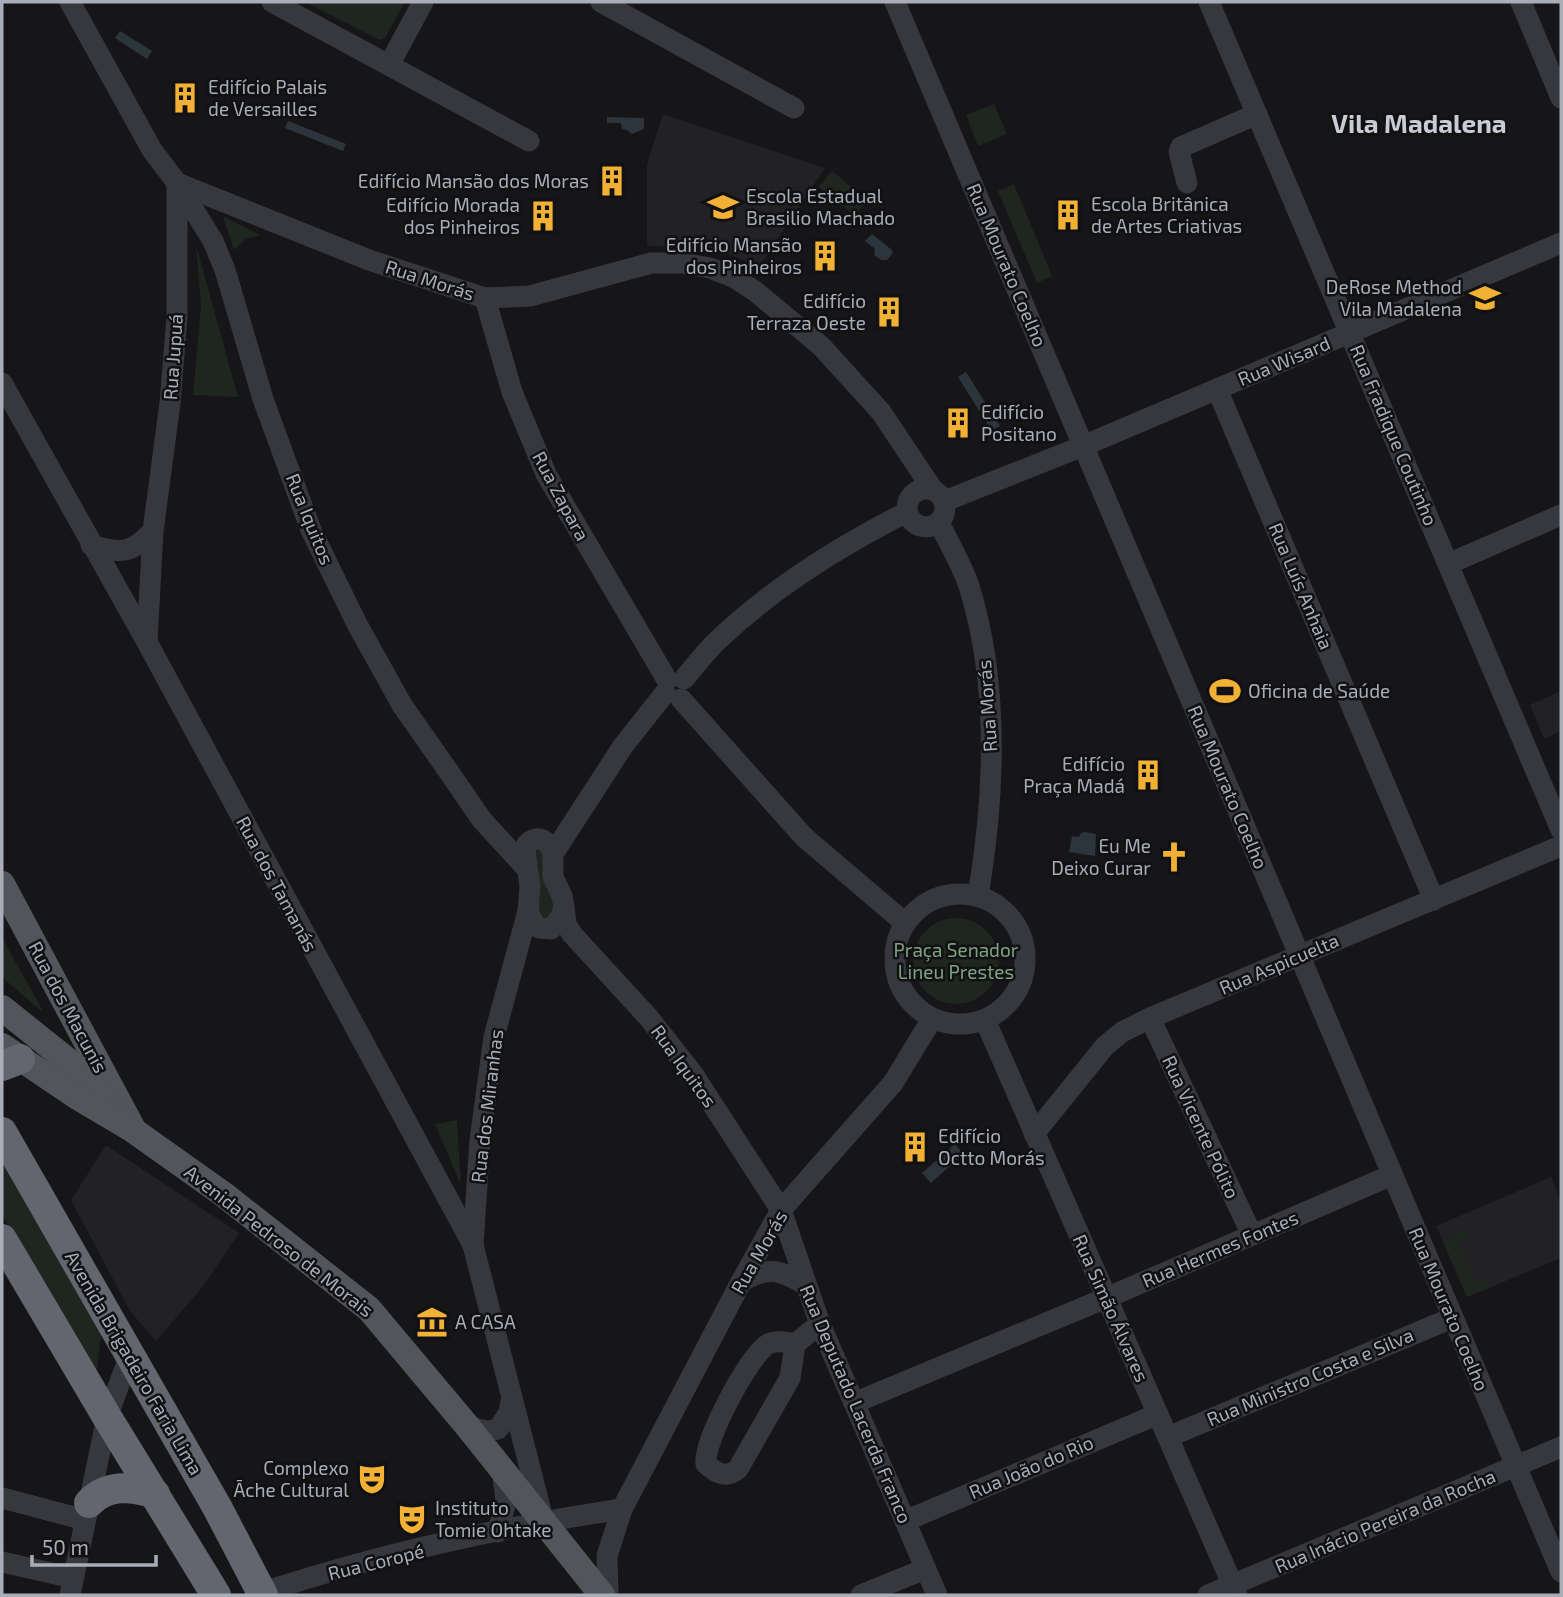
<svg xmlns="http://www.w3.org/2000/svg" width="1563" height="1597" font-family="'Exo 2',sans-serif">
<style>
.built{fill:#222225}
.green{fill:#1e261f}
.water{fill:#2c353c}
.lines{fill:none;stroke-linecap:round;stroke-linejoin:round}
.minor{stroke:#37383d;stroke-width:21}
.major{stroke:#53555c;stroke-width:26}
.highway{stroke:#63666e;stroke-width:30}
.labels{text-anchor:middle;stroke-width:5;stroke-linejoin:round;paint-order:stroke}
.poi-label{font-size:19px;fill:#a8adb8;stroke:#111113;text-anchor:start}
.street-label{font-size:19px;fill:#a8adb8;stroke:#111113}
.park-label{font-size:19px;fill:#7fa381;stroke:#111113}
.district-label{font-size:26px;font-weight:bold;fill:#c9ccd4;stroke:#111113}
</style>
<rect width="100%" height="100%" fill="#161618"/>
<!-- built -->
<g class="built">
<path d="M663,114l162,54 -67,100 -30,-15 -36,-6 -45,-1v-82z"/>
<path d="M1561,691v40l-17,8 -14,-34z"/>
<path d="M106,1145l133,88 -35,52 -48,56 -26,-30 -59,-111z"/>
<path d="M1551,1177l10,25v56l-94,39 -31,-71z"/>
</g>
<!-- green -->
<g class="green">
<path d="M305,2h100l-20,36 -6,2z"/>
<path d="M994,104l13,30 -29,12 -12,-31z"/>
<path d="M832,171l35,29 -12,16 -36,-29z"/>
<path d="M1014,184l38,92 -15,7 -39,-92z"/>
<path d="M223,216l37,19 -14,4 -12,11z"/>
<path d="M196,245l42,152 -45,-2 8,-89z"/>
<path d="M531,846l13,2 11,54 -2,18 -14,-1z"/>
<circle cx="956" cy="961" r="43"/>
<path d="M2,938l40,71 -1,2 -39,-34z"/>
<path d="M457,1120l4,65 -26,-61z"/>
<path d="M2,1150l100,181 -7,52 -93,-169z"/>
<path d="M1466,1230l3,7 -11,5 18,41 10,-4 3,9 -22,9 -24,-56z"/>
</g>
<!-- water -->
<g class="water">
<path d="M120,31l32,20 -5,8 -32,-21z"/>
<path d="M607,117l37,1v11l-12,5 -5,-4 -5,-1 -1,-6h-14z"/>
<path d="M288,121l58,23 -3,7 -58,-23z"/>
<path d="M872,234l20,16 1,3 -6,7h-6l-7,-5 1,-6 -10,-8z"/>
<path d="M966,372l34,54 -8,5 -34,-54z"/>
<path d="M1085,832l11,2 -1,22 -26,-4 3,-16 7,1 2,-4z"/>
<path d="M955,1144l8,10 -32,29 -9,-10z"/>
</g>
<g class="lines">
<!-- minor -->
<g class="minor">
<path d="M70,2l82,148 25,33 192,77 116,38 45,-2 121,-33h31l28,5 23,9 22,14 66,55 60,66 52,78"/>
<path d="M272,2l257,139"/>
<path d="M601,2l193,106"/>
<path d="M895,2l666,1570"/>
<path d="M1209,2l352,828"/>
<path d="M1521,2l40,96"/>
<path d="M389,65l34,-63"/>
<path d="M177,183l36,58 12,29 38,129 48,131 46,94 45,81 40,57 40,58 45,49"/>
<path d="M1187,183l-8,-31 2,-5 76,-33"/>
<path d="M485,298l27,94 34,82 121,206"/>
<path d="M2,383l145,259 326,603 70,274"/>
<path d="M1217,389l217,511"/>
<circle cx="926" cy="508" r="19"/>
<path d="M945,501l138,-55 478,-203"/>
<path d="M939,523c10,20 23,42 30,63 31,100 26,209 9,310"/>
<path d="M91,545c30,9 40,9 62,-14"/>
<path d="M1448,564l113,-49"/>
<path d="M147,642l6,-111 17,-128 7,-86v-134"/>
<path d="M684,679c11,-13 22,-28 35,-40 55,-52 121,-93 188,-127"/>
<path d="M681,699l123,138 101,86"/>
<path d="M553,854c-4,-14 -15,-20 -26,-10l-2,7 5,35 -2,25 6,13 5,4 12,1 10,-12 3,-10 -2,-11 -9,-19v-23l70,-108 42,-53"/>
<circle cx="960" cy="959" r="65"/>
<path d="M564,907l2,17 6,10 77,84 44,56 88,136 39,114 117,271"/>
<path d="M1150,1018l102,217"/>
<path d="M985,1020l252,575"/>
<path d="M1034,1134l71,-88 17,-14 28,-14 411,-172"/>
<path d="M473,1245l7,-105 14,-103 34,-126"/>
<path d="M741,1282c26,-16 39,-13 65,3"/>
<path d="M795,1344c-9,-2 -18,-4 -27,0 -19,11 -65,98 -62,120 10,9 20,15 32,5l52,-91 5,-34 25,-20"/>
<path d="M854,1403l252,-105 286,-123"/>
<path d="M468,1427l19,4 11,-2 11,-16 2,-12"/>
<path d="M1168,1437l284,-119"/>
<path d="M2,1498l83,22"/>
<path d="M905,1521l253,-107"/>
<path d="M498,1532l8,-31 -4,-31"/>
<path d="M2,1562l71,16"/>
<path d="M70,1595l37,-178 23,-62"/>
<path d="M255,1595c117,-39 246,-68 367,-86"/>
<path d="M608,1595l-1,-39 15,-47 119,-227 40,-72 112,-127 39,-64"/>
<path d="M861,1595l64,-26"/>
<path d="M1208,1595l353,-148"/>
</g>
<!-- major -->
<g class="major">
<path d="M2,884l131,245"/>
<path d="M2,1008l70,56 38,41"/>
<path d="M2,1046l74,50 54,32 93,66 146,115 99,118 134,168"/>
</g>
<!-- highway -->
<g class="highway">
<path d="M2,1066l18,-7"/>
<path d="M2,1132l215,375 46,88"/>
<path d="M2,1239l105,178 109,178"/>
<path d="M89,1503c18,-19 42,-17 66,-9"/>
</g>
</g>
<!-- icons -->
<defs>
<g id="building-bare" transform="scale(2.415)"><path d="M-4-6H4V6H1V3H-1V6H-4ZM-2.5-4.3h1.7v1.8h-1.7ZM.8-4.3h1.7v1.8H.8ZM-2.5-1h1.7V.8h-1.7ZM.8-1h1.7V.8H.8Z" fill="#f2b134" stroke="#111113" stroke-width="2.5" paint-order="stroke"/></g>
<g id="school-bare" transform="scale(2.415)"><path d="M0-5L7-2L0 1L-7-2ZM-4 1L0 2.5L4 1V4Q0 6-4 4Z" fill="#f2b134" stroke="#111113" stroke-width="2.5" paint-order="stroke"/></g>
<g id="university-bare" transform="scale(2.415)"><path d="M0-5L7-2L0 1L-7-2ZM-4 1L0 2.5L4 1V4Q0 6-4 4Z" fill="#f2b134" stroke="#111113" stroke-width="2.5" paint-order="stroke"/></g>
<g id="stadium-bare" transform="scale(2.415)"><path d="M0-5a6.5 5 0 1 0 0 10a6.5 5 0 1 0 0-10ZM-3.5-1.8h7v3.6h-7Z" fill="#f2b134" stroke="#111113" stroke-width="2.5" paint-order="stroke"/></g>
<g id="church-bare" transform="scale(2.415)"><path d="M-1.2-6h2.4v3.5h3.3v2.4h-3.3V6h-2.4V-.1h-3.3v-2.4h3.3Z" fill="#f2b134" stroke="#111113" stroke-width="2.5" paint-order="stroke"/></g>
<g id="museum-bare" transform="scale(2.415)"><path d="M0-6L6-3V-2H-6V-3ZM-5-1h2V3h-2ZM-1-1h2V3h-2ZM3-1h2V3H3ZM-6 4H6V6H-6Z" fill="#f2b134" stroke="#111113" stroke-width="2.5" paint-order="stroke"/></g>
<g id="theatre-bare" transform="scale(2.415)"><path d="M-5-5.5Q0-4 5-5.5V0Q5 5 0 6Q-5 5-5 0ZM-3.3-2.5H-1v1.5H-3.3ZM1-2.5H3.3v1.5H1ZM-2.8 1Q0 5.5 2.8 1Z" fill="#f2b134" stroke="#111113" stroke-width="2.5" paint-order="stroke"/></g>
</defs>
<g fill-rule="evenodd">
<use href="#building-bare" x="185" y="98"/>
<use href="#building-bare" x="612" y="181"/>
<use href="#school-bare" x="723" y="207"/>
<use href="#building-bare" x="1068" y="215"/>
<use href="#building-bare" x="543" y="216"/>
<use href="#building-bare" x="825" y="256"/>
<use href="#university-bare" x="1485" y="298"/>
<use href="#building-bare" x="889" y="312"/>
<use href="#building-bare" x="958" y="423"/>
<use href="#stadium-bare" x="1225" y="691"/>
<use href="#building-bare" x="1148" y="775"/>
<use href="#church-bare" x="1174" y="857"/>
<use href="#building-bare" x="915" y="1147"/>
<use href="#museum-bare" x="432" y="1322"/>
<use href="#theatre-bare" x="372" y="1479"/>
<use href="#theatre-bare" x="412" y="1519"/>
</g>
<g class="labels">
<!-- poi labels -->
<g class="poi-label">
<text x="208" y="94">Edifício Palais<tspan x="208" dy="22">de Versailles</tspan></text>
<text x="589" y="188" text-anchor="end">Edifício Mansão dos Moras</text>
<text x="746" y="203">Escola Estadual<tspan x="746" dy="22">Brasilio Machado</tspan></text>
<text x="1091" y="211">Escola Britânica<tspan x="1091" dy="22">de Artes Criativas</tspan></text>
<text x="520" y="212" text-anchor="end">Edifício Morada<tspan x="520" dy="22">dos Pinheiros</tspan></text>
<text x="802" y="252" text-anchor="end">Edifício Mansão<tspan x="802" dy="22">dos Pinheiros</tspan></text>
<text x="1462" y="294" text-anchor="end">DeRose Method<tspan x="1462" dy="22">Vila Madalena</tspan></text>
<text x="866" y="308" text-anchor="end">Edifício<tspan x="866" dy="22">Terraza Oeste</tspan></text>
<text x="981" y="419">Edifício<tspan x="981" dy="22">Positano</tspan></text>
<text x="1248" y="698">Oficina de Saúde</text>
<text x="1125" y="771" text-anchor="end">Edifício<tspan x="1125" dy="22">Praça Madá</tspan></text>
<text x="1151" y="853" text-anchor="end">Eu Me<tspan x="1151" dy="22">Deixo Curar</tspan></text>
<text x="938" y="1143">Edifício<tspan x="938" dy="22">Octto Morás</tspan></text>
<text x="455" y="1329">A CASA</text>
<text x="349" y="1475" text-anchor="end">Complexo<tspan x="349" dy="22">Āche Cultural</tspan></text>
<text x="435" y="1515">Instituto<tspan x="435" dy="22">Tomie Ohtake</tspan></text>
</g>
<!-- street labels -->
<g class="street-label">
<text transform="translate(1007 265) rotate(67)" y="7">Rua Mourato Coelho</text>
<text transform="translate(430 280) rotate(18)" y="7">Rua Morás</text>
<text transform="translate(173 357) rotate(-86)" y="7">Rua Jupuá</text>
<text transform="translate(1284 361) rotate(-23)" y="7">Rua Wisard</text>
<text transform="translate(1394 435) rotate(67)" y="7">Rua Fradique Coutinho</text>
<text transform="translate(561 496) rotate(62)" y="7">Rua Zapara</text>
<text transform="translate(310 519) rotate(68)" y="7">Rua Iquitos</text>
<text transform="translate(1301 586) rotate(67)" y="7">Rua Luís Anhaia</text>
<text transform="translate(987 706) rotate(-94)" y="7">Rua Morás</text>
<text transform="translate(1228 787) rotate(67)" y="7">Rua Mourato Coelho</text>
<text transform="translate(277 884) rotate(62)" y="7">Rua dos Tamanás</text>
<text transform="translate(1279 964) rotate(-23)" y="7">Rua Aspicuelta</text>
<text transform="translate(68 1007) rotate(62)" y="7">Rua dos Macunis</text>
<text transform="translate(684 1066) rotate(54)" y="7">Rua Iquitos</text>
<text transform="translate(487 1106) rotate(-83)" y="7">Rua dos Miranhas</text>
<text transform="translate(1201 1127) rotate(65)" y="7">Rua Vicente Pólito</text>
<text transform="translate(279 1241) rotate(38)" y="7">Avenida Pedroso de Morais</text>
<text transform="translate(1220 1249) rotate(-23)" y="7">Rua Hermes Fontes</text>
<text transform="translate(759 1252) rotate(-60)" y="7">Rua Morás</text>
<text transform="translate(1111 1308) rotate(66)" y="7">Rua Simão Álvares</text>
<text transform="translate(1449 1309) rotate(67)" y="7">Rua Mourato Coelho</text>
<text transform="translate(134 1363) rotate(60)" y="7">Avenida Brigadeiro Faria Lima</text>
<text transform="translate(1310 1377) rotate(-23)" y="7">Rua Ministro Costa e Silva</text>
<text transform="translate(856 1404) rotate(67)" y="7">Rua Deputado Lacerda Franco</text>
<text transform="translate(1031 1467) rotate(-23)" y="7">Rua João do Rio</text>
<text transform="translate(1385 1521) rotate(-23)" y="7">Rua Inácio Pereira da Rocha</text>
<text transform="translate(376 1562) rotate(-14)" y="7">Rua Coropé</text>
</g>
<!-- park labels -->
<g class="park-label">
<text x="956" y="957">Praça Senador<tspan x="956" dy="22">Lineu Prestes</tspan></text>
</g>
<!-- district labels -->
<g class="district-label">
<text x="1419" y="133">Vila Madalena</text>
</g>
</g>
<!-- border -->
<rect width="1563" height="1597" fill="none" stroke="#a8adb8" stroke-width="7"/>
<!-- scale -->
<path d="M32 1555v10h124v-10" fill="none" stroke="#a8adb8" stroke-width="3.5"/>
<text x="42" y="1555" font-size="21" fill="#a8adb8" stroke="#111113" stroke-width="5" paint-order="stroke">50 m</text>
</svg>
